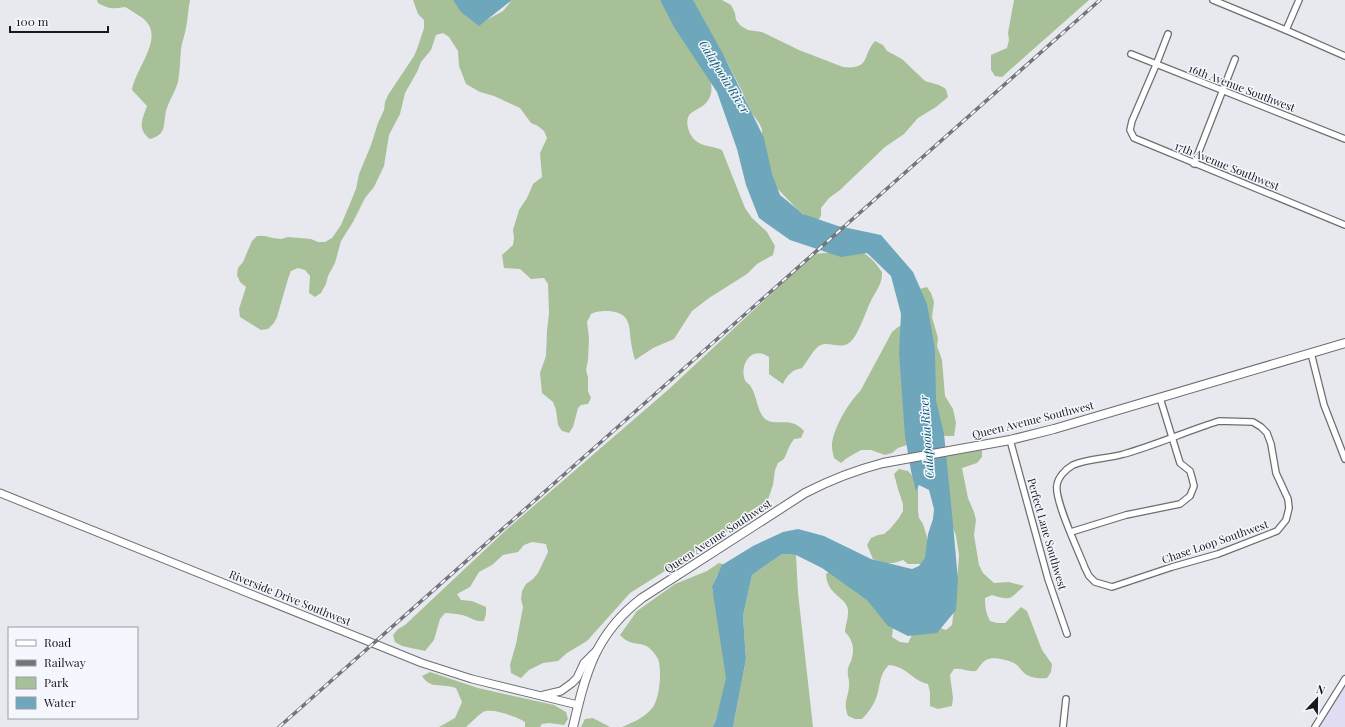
<svg xmlns="http://www.w3.org/2000/svg" width="1345" height="727" font-family="'Playfair Display',serif">
<style>
.industrial{fill:#e0dcf2}
.green{fill:#a8c098}
.water{fill:#6ea6bb}
.lines{fill:none;stroke-linecap:round;stroke-linejoin:round}
.minor-casing{stroke:#6c6e74;stroke-width:8}
.tertiary-casing{stroke:#6c6e74;stroke-width:9}
.secondary-casing{stroke:#6c6e74;stroke-width:10}
.minor{stroke:#fff;stroke-width:5.5}
.tertiary{stroke:#fff;stroke-width:7}
.secondary{stroke:#fff;stroke-width:8}
.rail-casing{stroke:#747579;stroke-width:3.5}
.rail{stroke:#f4f7fd;stroke-width:2;stroke-dasharray:6;stroke-linecap:butt}
.labels{text-anchor:middle;stroke-width:3;stroke-linejoin:round;paint-order:stroke}
.street-label{font-size:11px;fill:#17181a;stroke:#f4f7fd}
.water-label{font-size:12px;font-style:italic;fill:#04566c;stroke:#f4f7fd}
</style>
<rect width="100%" height="100%" fill="#e7e9ef"/>
<!-- industrial -->
<path class="industrial" d="M1345,684v43h-23l-2,-1z"/>
<!-- green -->
<g class="green">
<path d="M97,0h93c-2,9 -2,18 -4,28 -1,7 -4,13 -5,21 -1,11 -1,22 -3,33 -3,10 -8,17 -11,26 -5,14 2,26 -17,31 -13,-10 -8,-19 -3,-33l-15,-16c4,-24 38,-57 6,-75 -4,-2 -10,-7 -13,-8 -2,0 -5,1 -7,1 -8,1 -13,-1 -20,-5z"/>
<path d="M413,0h43c6,11 13,21 25,23l22,-12 9,-11h148l50,78c3,12 2,22 -9,29 -3,2 -8,4 -11,7 -6,7 -1,22 6,27 8,6 18,5 26,9l23,58 7,10 15,14 8,14 -2,9 -16,9 -10,10 -38,24 -17,13 -18,28 -21,9 -18,12c-2,-6 -3,-12 -4,-18 -2,-16 0,-29 -22,-31 -8,0 -12,0 -18,3l-4,8 2,16 -1,22 -2,10 2,7v14l3,7 -3,6 -7,1 -3,3 -5,19 -4,6 -7,-2 -4,-6 -2,-15 -3,-8 -11,-9 -2,-20 6,-17 1,-25 2,-18 -1,-29 -4,-6 -13,1 -11,-10 -16,-1 -2,-13 11,-10 1,-7 -1,-8 6,-20 8,-12 6,-14 9,-7 -2,-24 7,-15 -3,-7 -6,-5 -7,-3 -11,-15 -26,-12 -14,-4 -14,-8 -7,-18 -1,-15 -9,-14 -6,-4 -7,2 -5,15 -10,12 -4,10 -12,21 -5,21 -11,21 -5,31 -10,21 -9,11 -12,24 -12,19 -6,22 -7,13 -2,8 -5,9 -6,4 -6,-4 1,-17 -5,-6 -7,-2 -7,3 -3,8 -11,38 -3,6 -6,6 -7,1 -21,-13 -1,-8 7,-22 -6,-5 -3,-7 1,-7 5,-6 9,-21 5,-5h8l8,2 8,1 7,-2 23,2 7,3h7l7,-4 9,-13 15,-36 3,-15 12,-29 7,-22 6,-13 1,-8 3,-7 26,-39 3,-7 7,-21v-8l-6,-6z"/>
<path d="M684,0h38l9,5 4,8 1,7 5,6 7,4 14,2 37,18 44,17c28,3 19,-12 32,-26l8,4 4,6 15,8 23,22 14,4 7,4 2,8 -12,10 -18,11 -14,16 -19,13 -45,43 -11,8 -8,10v8l-4,6 -6,-2 -15,-12 -21,-22 -13,-43v-14l-3,-6 -8,-11 -9,-21 -15,-29z"/>
<path d="M1014,0h75l-87,77 -7,-1 -4,-6v-15l16,-7 2,-8 -1,-7z"/>
<path d="M858,250c11,5 17,12 24,22 0,3 0,6 -1,9 -2,7 -8,15 -11,22 -5,10 -12,34 -21,40 -10,7 -21,-3 -30,3 -7,5 -11,15 -17,22 -10,2 -15,7 -19,16l-14,-10v-17c-5,-3 -9,-5 -15,-3 -9,3 -13,17 -9,26 1,3 5,4 6,7 6,9 6,23 13,31 7,7 19,3 27,5 6,1 9,4 13,8l-3,7 -7,1 -4,6 -6,14 -6,4 -3,7 -2,15 -8,23 -135,85 -43,48 -20,12 -9,8 -15,2 -14,7 -8,8 -10,-5 -1,-8 6,-21 7,-37 -2,-8 1,-8 4,-7 7,-5 5,-6 10,-21 -2,-8 -14,-2 -8,3 -6,7 -15,3 -11,10 -13,7 -9,15 -13,7 4,6 11,1 14,6v7l-2,7c-10,1 -13,-4 -22,-6 -5,-1 -11,-2 -17,-2l-5,6 -6,21 -9,11 -23,-5 -7,-4 -2,-7 5,-6 7,-4 101,-95 163,-141 145,-135z"/>
<path d="M927,287l4,6 3,9 -2,15 6,21 -1,8 5,14 3,36 8,13 3,14 -2,13h-8l-7,-2 -41,14 -6,5 -7,2 -14,-5h-10l-14,8 -6,5 -7,-5c-1,-4 -2,-8 -2,-12 0,-14 13,-37 22,-48 3,-4 7,-7 9,-12l29,-54 6,-5 6,-3 15,-35z"/>
<path d="M974,449l8,1v7l-5,6 -15,5 6,30 6,14 2,8 -2,15 5,30 4,8 11,10 15,-1 15,4c-15,13 -12,15 -32,9l-7,3c0,9 1,15 5,23l7,2h8l16,-16 6,4 15,39 10,14 -1,8 -4,6c-8,1 -18,0 -24,-6 -3,-3 -5,-7 -9,-9 -7,-3 -21,-7 -28,-3 -4,2 -7,8 -10,11 -8,1 -14,-3 -22,-2l-4,6 3,23 -1,8 -14,3 -8,-3v-14l-2,-8c-17,-4 -20,-17 -39,-19 -11,10 -8,23 -14,36 -3,6 -8,13 -13,18h-7l-7,-3c-6,-15 2,-20 1,-34 0,-4 -2,-8 -1,-13 0,-3 2,-5 3,-8 4,-12 2,-21 -6,-29 0,-7 4,-15 3,-22 -2,-14 -21,-14 -22,-36l6,-4 64,50 -3,8 -1,9 8,5 8,1 5,-10 19,-8 14,5 6,-5 5,-43 2,-27 -3,-19 -5,-14 -6,-67z"/>
<path d="M899,469l9,2 10,11v29l1,7 4,6 4,13 2,14 -6,13h-15l-5,-4c-13,5 -17,4 -30,-1l-6,-14 4,-7 7,-3 6,-1 6,-5 9,-11 4,-7v-7l-5,-15 -4,-15z"/>
<path d="M782,554l14,1 2,38 15,134h-80l13,-68 -3,-43 9,-41z"/>
<path d="M719,563l8,2 -4,5 -6,5 -5,14 2,7 6,13 7,72 -13,46h-92c11,-5 23,-9 31,-20 7,-10 9,-37 5,-48 -2,-4 -7,-10 -10,-12 -9,-6 -17,0 -28,-12l17,-24 38,-27 32,-13z"/>
<path d="M430,672l48,16 76,17 12,7 2,7 -4,6 -15,-2 -7,1 -2,3h-15v-5c-8,-5 -34,-15 -42,-10 -6,4 -11,10 -17,15h-27l16,-9 7,-16 -6,-14c-14,-5 -25,2 -34,-12z"/>
<path d="M593,718l15,8 2,1h-29l4,-8z"/>
</g>
<!-- water -->
<g class="water">
<path d="M453,0h59l-33,26 -18,-14z"/>
<path d="M660,0h33l30,54 41,84 8,36 8,21 23,19 35,12 43,9 32,37 14,32 8,45 1,51 8,34 9,90 5,56 -2,30 -19,23 -29,3 -20,-10 -21,-26 -45,-32 -26,-13 -14,-1 -30,21 -9,41 3,43 -13,68h-20l3,-7 10,-42 -14,-91 10,-22 31,-19 30,-14 15,-3 26,7 47,23 41,10 7,-3 6,-8 3,-24 5,-15 1,-10 -5,-19 -10,-5 -3,6 -5,-20 -6,-35 -6,-83 2,-39 -10,-38 -24,-23 -26,4 -51,-17 -31,-22 -13,-33 -9,-36 -20,-57 -43,-65z"/>
</g>
<g class="lines">
<!-- minor casing -->
<g class="minor-casing">
<g id="minor">
<path d="M1213,0l75,31 57,25"/>
<path d="M1286,30l13,-30"/>
<path d="M1168,34l-12,31 -24,56 -2,9 4,8 211,87"/>
<path d="M1131,54l214,85"/>
<path d="M1194,164l41,-105"/>
<path d="M1311,353l13,52 21,54"/>
<path d="M1219,421l34,1 8,5 6,6 4,11 5,29 12,26 1,9 -3,12 -9,11 -59,23 -46,13 -60,20 -17,-5 -6,-6 -4,-8c-6,-16 -31,-68 -28,-83 1,-8 9,-16 16,-20 16,-7 35,-6 51,-11 32,-9 63,-23 95,-33z"/>
<path d="M1010,440l38,139 19,55"/>
<path d="M1071,532l55,-17 54,-11 10,-8 4,-10 -2,-8 -2,-7 -10,-8 -20,-65"/>
<path d="M1063,727l3,-28"/>
<path d="M1315,727l30,-48"/>
</g>
</g>
<!-- tertiary casing -->
<g class="tertiary-casing">
<g id="tertiary">
<path d="M0,493l422,170 50,16 106,26"/>
<path d="M544,695l17,-4 11,-8 5,-5 7,-15 12,-12"/>
</g>
</g>
<!-- secondary casing -->
<g class="secondary-casing">
<path id="secondary" d="M573,727c13,-55 22,-93 69,-129l163,-105c25,-13 51,-23 78,-30l127,-23 44,-11 291,-86"/>
</g>
<!-- minor -->
<use href="#minor" class="minor"/>
<!-- tertiary -->
<use href="#tertiary" class="tertiary"/>
<!-- secondary -->
<use href="#secondary" class="secondary"/>
<!-- rail casing -->
<g class="rail-casing">
<path id="rail" d="M279,727l821,-727"/>
</g>
<!-- rail -->
<use href="#rail" class="rail"/>
</g>
<g class="labels">
<!-- street labels -->
<g class="street-label">
<text transform="translate(1242 88) rotate(21)" y="4">16th Avenue Southwest</text>
<text transform="translate(1227 166) rotate(22)" y="4">17th Avenue Southwest</text>
<text transform="translate(1033 420) rotate(-14)" y="4">Queen Avenue Southwest</text>
<text transform="translate(1047 534) rotate(74)" y="4">Perfect Lane Southwest</text>
<text transform="translate(718 536) rotate(-33)" y="4">Queen Avenue Southwest</text>
<text transform="translate(1215 542) rotate(-19)" y="4">Chase Loop Southwest</text>
<text transform="translate(290 598) rotate(22)" y="4">Riverside Drive Southwest</text>
</g>
<!-- water labels -->
<g class="water-label">
<text transform="translate(724 77) rotate(58)" y="4">Calapooia River</text>
<text transform="translate(927 437) rotate(-94)" y="4">Calapooia River</text>
</g>
</g>
<!-- legend -->
<rect x="8" y="627" width="130" height="92" fill="#f4f7fd" stroke="#9c9ea2"/>
<rect x="16" y="640" width="20" height="6" fill="#ffffff" stroke="#9c9ea2"/>
<text x="44" y="647" font-size="12" fill="#17181a">Road</text>
<rect x="16" y="660" width="20" height="6" fill="#747579" stroke="#9c9ea2"/>
<text x="44" y="667" font-size="12" fill="#17181a">Railway</text>
<rect x="16" y="677" width="20" height="12" fill="#a8c098" stroke="#9c9ea2"/>
<text x="44" y="687" font-size="12" fill="#17181a">Park</text>
<rect x="16" y="697" width="20" height="12" fill="#6ea6bb" stroke="#9c9ea2"/>
<text x="44" y="707" font-size="12" fill="#17181a">Water</text>
<!-- north arrow -->
<g transform="translate(1317 699) rotate(22)" stroke="#f4f7fd" stroke-width="3" paint-order="stroke">
<path d="M0-3L7 15L0 10L-7 15Z" fill="#17181a"/>
<text y="-6" font-size="11" font-weight="bold" text-anchor="middle" fill="#17181a">N</text>
</g>
<!-- scale -->
<path d="M10 26v6h98v-6" fill="none" stroke="#17181a" stroke-width="2"/>
<text x="16" y="26" font-size="12" fill="#17181a" stroke="#f4f7fd" stroke-width="3" paint-order="stroke">100 m</text>
</svg>
